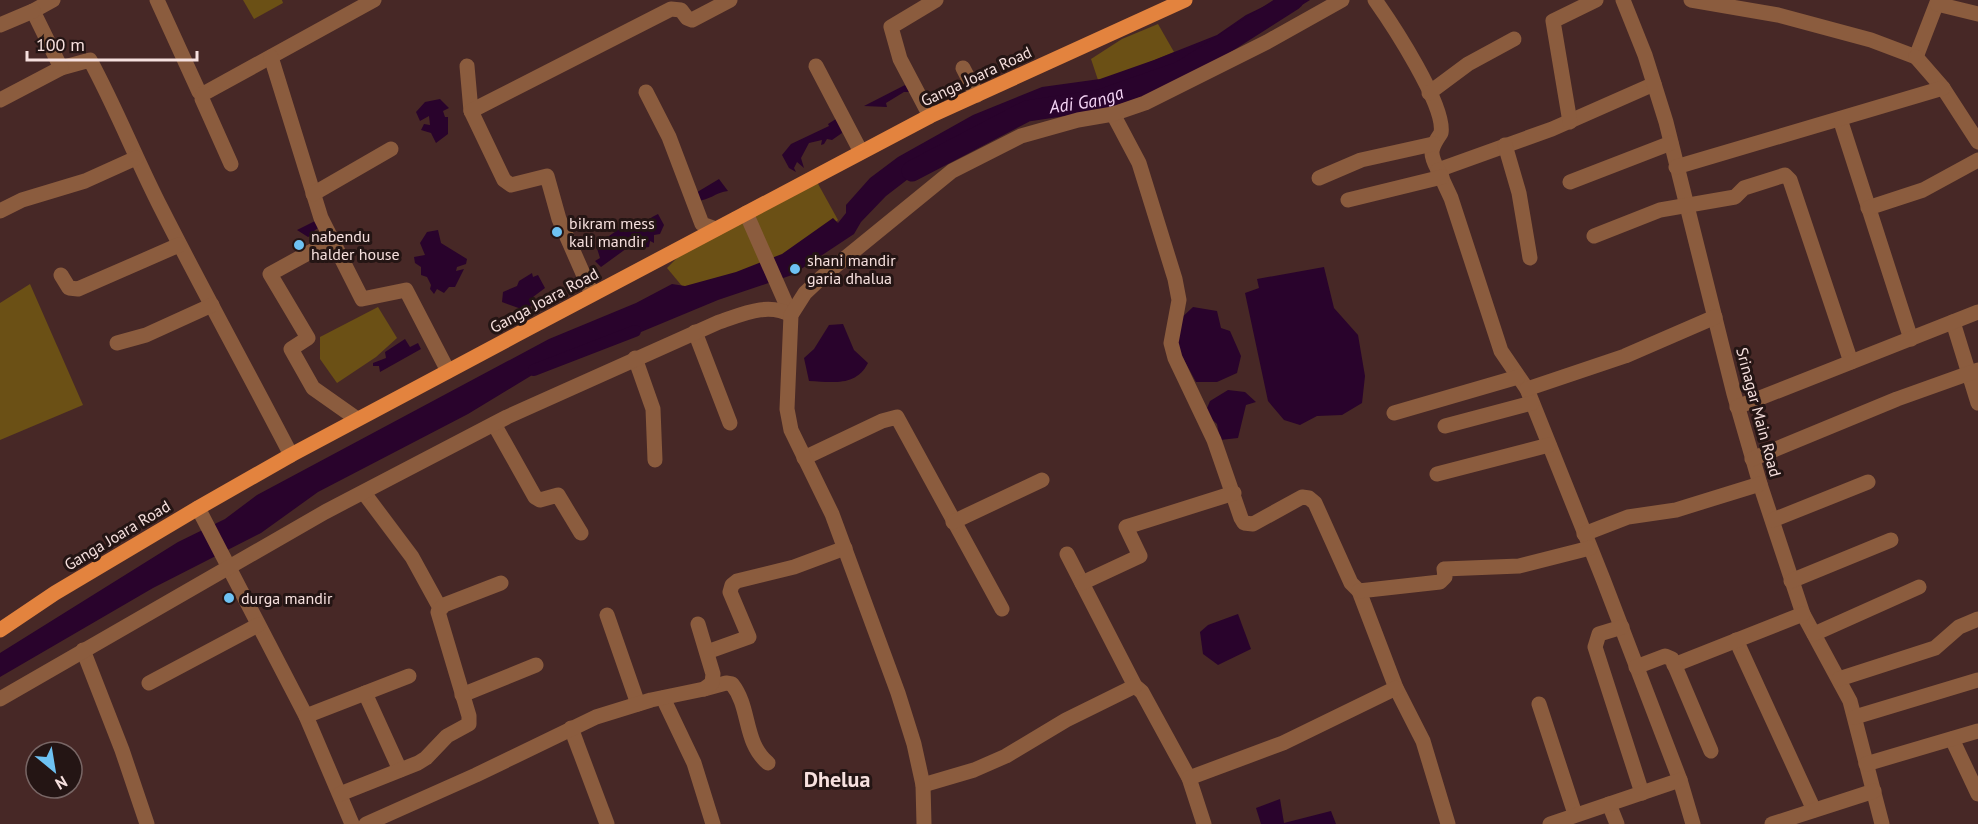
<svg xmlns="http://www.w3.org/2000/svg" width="1978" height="824" font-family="'PT Sans',sans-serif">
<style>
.green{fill:#6b5015}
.water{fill:#29032c}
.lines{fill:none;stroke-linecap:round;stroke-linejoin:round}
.canal{stroke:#29032c;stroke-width:12}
.river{stroke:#29032c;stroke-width:21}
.minor{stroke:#8b5c3e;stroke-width:15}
.major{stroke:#e3833e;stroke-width:15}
.poi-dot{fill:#6ec2f3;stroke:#241514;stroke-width:2}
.labels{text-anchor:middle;stroke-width:6;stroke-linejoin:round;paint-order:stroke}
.street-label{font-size:16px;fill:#f6e0de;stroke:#241514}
.poi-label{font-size:16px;fill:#f6e0de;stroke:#241514;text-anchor:start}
.water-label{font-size:18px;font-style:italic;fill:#f5d5f6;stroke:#241514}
.district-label{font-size:22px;font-weight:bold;fill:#f6e0de;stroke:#241514}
</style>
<rect width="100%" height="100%" fill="#472826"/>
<!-- green -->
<g class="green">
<path d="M243,0h39l1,3 -29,16z"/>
<path d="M1158,24l16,28 -75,31 -8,-24 31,-20z"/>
<path d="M817,182l21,38 -34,33 -117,39 -20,-24 13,-13z"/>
<path d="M30,284l53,121 -83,35v-137z"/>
<path d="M378,307l19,31 -21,19 -39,26 -17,-24v-22z"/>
</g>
<!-- water -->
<g class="water">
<path d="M1277,0h33l-35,22 -56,22 -54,31 -73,23 -72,17 -42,17 -40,24 -52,40 -25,26 -7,12 -62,41 -74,25 -77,32 -41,9 -43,19 -89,54 -150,78 -57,41 -108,55 -153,89v-24l178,-111 47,-23 32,-24 292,-156 87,-36 36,-19 13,2 51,-14 46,-18 51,-36 5,5 8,-10v-8l24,-27 28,-21 75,-42 69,-28 58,-8 54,-19 63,-25 29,-20z"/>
<path d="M905,85l5,7h-6l-18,11 1,4 -23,-1z"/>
<path d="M440,99l9,9 -6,3 2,6h3v17l-12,9 -5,-10 -10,-3 3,-6 6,1 -1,-9 -9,5 -4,-9 9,-10z"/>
<path d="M839,117l3,16 -10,7 -5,-1 -3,5 -3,1 1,-5 -13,3 -8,15 3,10 -7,-6 -3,6 2,4 -7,-4 -7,-13 9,-11 38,-18 -1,-2z"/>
<path d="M719,179l9,12c-12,1 -19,10 -32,10l-2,-7z"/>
<path d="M658,214l6,11 -4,9 -6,1v8l-4,-2 -1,6 -7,1 -8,-5 -33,24 -6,-6 5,-3 -4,-13 26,-18 3,5c12,-4 21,-12 33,-18z"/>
<path d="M315,221l3,7 -4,3 1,3 -7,3 -11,-7z"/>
<path d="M438,230l3,13 26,16 -1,5 -9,3 -1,4 8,-2 -9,18h-6l-5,6 -7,-4 -3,5 -4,-5 1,-4 -4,-8 -6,-2v-8l-6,-4 -1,-6 11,-2 -5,-12 7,-11z"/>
<path d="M1324,267l10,41 24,27 7,41 -3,27 -20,12 -25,1 -17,9 -16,-5 -16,-19 -23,-108 14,-5 -2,-9z"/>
<path d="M532,273l1,4 5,-2 7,13 -12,9 1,4 -7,10 -25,-9 1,-10 14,-6 2,-5z"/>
<path d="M1193,307l24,4 4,17 9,3 11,25 -4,17 -20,9h-21l-19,-35v-25z"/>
<path d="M843,324l11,26 14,13c-12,24 -36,19 -59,18l-5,-23 10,-9 15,-24z"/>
<path d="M405,339l5,8 8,-4 3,6 -41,23 -1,-6h-6v-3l13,-5 -1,-6z"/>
<path d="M1228,390l17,2 11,10 -10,3 -8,33 -18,2 -3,-16 -12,-11 5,-12z"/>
<path d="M1238,614l13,35 -33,16 -15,-11 -3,-22 8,-7z"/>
<path d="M1280,799l4,24 47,-12 5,13h-75l-5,-16z"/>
</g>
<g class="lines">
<!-- canal -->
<path class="canal" d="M534,370l101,-39"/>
<!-- river -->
<path class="river" id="s1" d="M912,171l115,-60 73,-11 80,-28 113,-72"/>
<!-- minor -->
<g class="minor">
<path d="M53,0l-20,11 28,57 29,-8c26,48 46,99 71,148 42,83 87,164 130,247"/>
<path d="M157,0l42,92 4,2 171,-94"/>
<path d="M1375,0c17,24 71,106 66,133 -11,16 -12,20 -3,37l114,-41 102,-45"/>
<path d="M1623,0l22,55 21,67 68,272 26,90 43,130 47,87 32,123"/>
<path d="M1691,0l87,15 93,25 45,17 22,-57"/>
<path d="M1937,4l41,10"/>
<path d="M0,25l33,-14"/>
<path d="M271,57l50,161 41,81 44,-9 42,81"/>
<path d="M1916,57l27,31 35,54"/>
<path d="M467,66l4,45"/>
<path d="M816,66l45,86"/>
<path d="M963,68l14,27"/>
<path d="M646,92l23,45 33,87 14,5"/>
<path d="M1429,93l39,-29 46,-25"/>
<path d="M203,94l-1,5 29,65"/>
<path d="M0,100l61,-32"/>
<path d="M1113,114l26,49 36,116 4,21 -8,43 4,15 39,82 27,78 3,5 9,1 49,-27 7,1 6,5 36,80 8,8 37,97 27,53 25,83"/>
<path d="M930,116l-30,-57 -9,-32 45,-27"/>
<path d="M1840,119l71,220"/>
<path d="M1570,122l-17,-101 43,-21"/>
<path d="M1505,145l14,48 11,65"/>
<path d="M1676,167l267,-79"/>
<path d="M1438,170l13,28 50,153 26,38 76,190 77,201 13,44"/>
<path d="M1319,178l42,-18 72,-16"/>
<path d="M1570,182l101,-39"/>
<path d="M313,194l78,-45"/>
<path d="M1348,200l94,-23"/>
<path d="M1868,208l55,-18 55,-30"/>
<path d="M0,211l22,-11 63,-19 51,-23"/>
<path d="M746,213l45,102"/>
<path d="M1594,236l66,-26 75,-13 9,-9 41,-13 5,5 61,182"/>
<path d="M332,240l-62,34 38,64 -17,11 22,39 44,31"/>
<path d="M61,275l8,13 9,1 101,-44"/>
<path d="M592,294l-33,-75 -12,-43 -36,9 -7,-5 -33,-69 200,-102 10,1 6,8 5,2 38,-20"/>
<path d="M1953,322l25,81"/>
<path d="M695,332l35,91"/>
<path d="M117,343l29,-8 66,-30"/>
<path d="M635,358l18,51 2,51"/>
<path d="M1527,389l98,-33 90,-39"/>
<path d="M1737,407l241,-95"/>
<path d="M1394,413l124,-36"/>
<path d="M494,424l41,73 5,3 18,-5 23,38"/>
<path d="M1445,426l87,-23"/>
<path d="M804,458l78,-37 15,-4 105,192"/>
<path d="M1752,459l145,-60 81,-29"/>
<path d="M1437,474l112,-29"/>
<path d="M364,493l48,64 28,51"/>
<path d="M198,508l108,208 46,108"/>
<path d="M1773,520l95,-38"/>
<path d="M953,522l89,-42"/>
<path d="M1584,534l44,-17 48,-7 84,-26"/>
<path d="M1067,554l68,132 7,6 47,86 15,46"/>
<path d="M1791,581l100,-41"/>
<path d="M1082,583l58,-27 -14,-29 108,-34"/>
<path d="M1359,591l81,-9 5,-5 -1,-8 75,-3 71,-18"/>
<path d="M607,615l31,89"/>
<path d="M1622,627l-23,7 -4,13 47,146"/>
<path d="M1814,634l105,-47"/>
<path d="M1736,640l78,170"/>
<path d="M83,650l39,100 25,74"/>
<path d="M707,652l42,-15 -19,-45 2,-7 5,-4 57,-14 51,-19"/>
<path d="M1674,665l129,-51"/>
<path d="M1636,667l29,-11 7,3 39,92"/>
<path d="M1839,679l96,-31 24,-21 19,-8"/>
<path d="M149,683l109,-58"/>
<path d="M704,689l22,-6 6,1c19,24 11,58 36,79"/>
<path d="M365,693l35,77"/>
<path d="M462,695l74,-30"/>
<path d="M663,698l31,65 19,61"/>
<path d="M0,699l325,-187 182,-95 212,-95c24,-8 49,-20 72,-7"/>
<path d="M1539,704l36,110"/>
<path d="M306,716l103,-40"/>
<path d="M1855,717l123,-37"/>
<path d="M571,728l36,96"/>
<path d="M1952,739l26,55"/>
<path d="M1866,764l112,-33"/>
<path d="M1189,778l94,-35 113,-55"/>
<path d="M923,785l51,-15 32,-14 60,-36 69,-34"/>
<path d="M340,794l78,-31 8,-5 21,-22 22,-12v-8l-31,-104 6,-7 57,-22"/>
<path d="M1609,804l8,20"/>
<path d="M366,824l110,-49 120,-58 55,-17 53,-11 8,-6 1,-9 -15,-50"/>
<path d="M924,824l-1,-39 -9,-41 -16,-51 -66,-179 -41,-84 -4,-21 4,-94 14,-22 17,-16 130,-106 69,-35 57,-16 35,-6 32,-11 122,-61 75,-42"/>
<path d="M1550,824l130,-44"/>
<path d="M1772,824l102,-33"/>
</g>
<!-- major -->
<path class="major" d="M0,630l55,-37 143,-85 93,-53 225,-120 414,-219 255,-116"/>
</g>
<!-- markers -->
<g class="poi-dot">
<circle cx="557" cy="232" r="6"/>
<circle cx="299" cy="245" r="6"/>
<circle cx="795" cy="269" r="6"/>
<circle cx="229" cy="598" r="6"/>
</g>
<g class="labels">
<!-- street labels -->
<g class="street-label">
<text transform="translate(976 76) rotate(-25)" y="6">Ganga Joara Road</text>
<text transform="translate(544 300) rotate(-28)" y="6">Ganga Joara Road</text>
<text transform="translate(1759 412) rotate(75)" y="6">Srinagar Main Road</text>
<text transform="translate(117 535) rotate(-31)" y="6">Ganga Joara Road</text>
</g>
<!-- poi labels -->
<g class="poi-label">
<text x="569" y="229">bikram mess<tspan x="569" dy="18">kali mandir</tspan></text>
<text x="311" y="242">nabendu<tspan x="311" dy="18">halder house</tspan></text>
<text x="807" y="266">shani mandir<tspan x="807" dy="18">garia dhalua</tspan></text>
<text x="241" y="604">durga mandir</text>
</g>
<!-- water labels -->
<g class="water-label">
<text dy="6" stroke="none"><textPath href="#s1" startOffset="190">Adi Ganga</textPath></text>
</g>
<!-- district labels -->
<g class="district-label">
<text x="837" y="787">Dhelua</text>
</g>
</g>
<!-- north arrow -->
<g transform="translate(54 770) rotate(150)"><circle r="28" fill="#241514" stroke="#786665" stroke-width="1.5"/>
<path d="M0-4.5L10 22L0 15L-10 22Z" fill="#6ec2f3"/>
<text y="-9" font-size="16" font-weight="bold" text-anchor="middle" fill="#f6e0de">N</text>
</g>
<!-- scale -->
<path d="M27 51v9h170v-9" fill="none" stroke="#f6e0de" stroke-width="3"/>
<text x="36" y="51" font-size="18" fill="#f6e0de" stroke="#241514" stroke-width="4.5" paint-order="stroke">100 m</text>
</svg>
